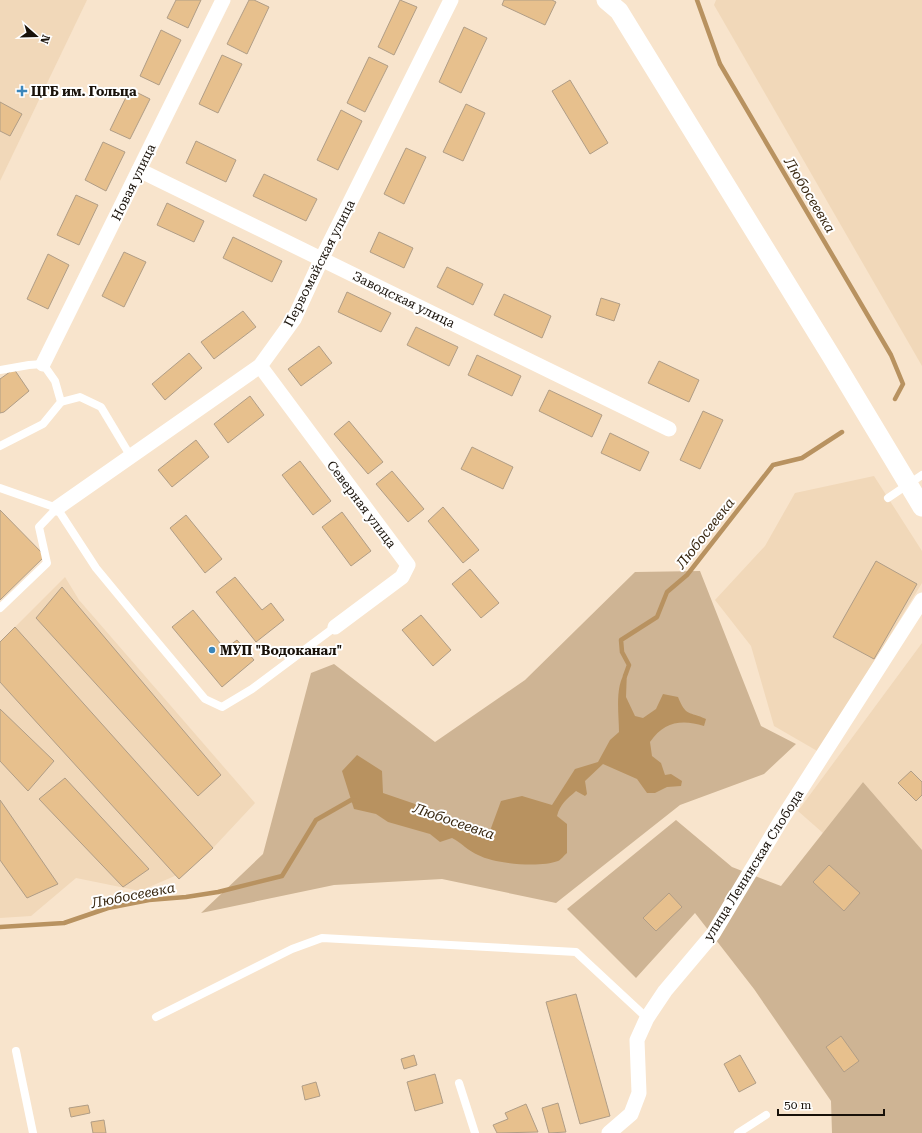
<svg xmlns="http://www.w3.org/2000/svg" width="922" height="1133" font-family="'Roboto Serif',serif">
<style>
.built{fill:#f1d8b9}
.green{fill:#ceb494}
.water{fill:#b89260}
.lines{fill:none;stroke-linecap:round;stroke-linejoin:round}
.stream{stroke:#b89260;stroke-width:4.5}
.building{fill:#e7c08d;stroke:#b09d86}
.service{stroke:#fff;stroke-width:8}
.minor{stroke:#fff;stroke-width:15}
.tertiary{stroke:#fff;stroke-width:19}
.poi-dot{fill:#3b86ba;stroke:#fff;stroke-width:1.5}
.labels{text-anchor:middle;stroke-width:4;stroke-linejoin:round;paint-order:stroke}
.poi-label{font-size:13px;font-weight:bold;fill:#181109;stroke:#fff;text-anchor:start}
.street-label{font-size:13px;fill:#181109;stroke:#fff}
.water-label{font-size:14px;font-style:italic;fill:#382710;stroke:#fff}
</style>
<rect width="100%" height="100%" fill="#f8e4cc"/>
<!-- built -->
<g class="built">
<path d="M0,0h87l-87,181z"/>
<path d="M716,0h206v366l-208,-361z"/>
<path d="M874,476l48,75v32l-103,169 -45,-26 -23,-80 -36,-46 50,-54 30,-53z"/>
<path d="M65,577l14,23 176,203 -42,45 -36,27 -37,16 -64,-13 -45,38 -31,2v-276z"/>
<path d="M922,643v207l-59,-68 -40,51 -25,-22z"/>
</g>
<!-- green -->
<g class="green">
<path d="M700,571l61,155 35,18 -32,30 -84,31 -124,98 -114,-24 -108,6 -133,28 62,-59 48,-181 23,-9 101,78 90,-62 110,-108z"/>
<path d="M863,782l59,68v283h-90l-1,-32 -77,-112 -59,-76 -59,65 -69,-69 109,-89 56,47 49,19z"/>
</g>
<!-- water -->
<path class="water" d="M627,670l-1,27 9,19 8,2 13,-9 7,-15 15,3c8,20 11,14 28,22l-2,7c-23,-7 -40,-4 -54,16l2,14 9,7 4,12 6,-1 11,7 -1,5 -14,1 -12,6h-8l-10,-14 -34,-15 -18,17 2,13 -2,2 -9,-5c-9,8 -16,13 -19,25l10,8v29c-3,2 -6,7 -9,8 -18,7 -63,3 -80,-6 -10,-4 -16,-12 -26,-17l-12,4 -10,-8 -42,-12 -12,-8 -22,-5 -12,-38 15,-16 25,16 1,22 35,12 69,34 14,-38 21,-5 30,9 23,-36 23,-7 12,-22 9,-8c0,-19 -5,-47 8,-62z"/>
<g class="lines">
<!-- stream -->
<g class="stream">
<path d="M697,0l23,64 171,291 12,29 -8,15"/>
<path d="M625,676l4,-11 -7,-13 -1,-12 36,-23 10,-25 20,-17 86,-110 29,-7 40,-26"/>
<path d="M0,927l64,-4 44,-15 41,-8 37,-3 32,-5 64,-16 34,-56 35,-20 6,1"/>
</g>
</g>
<!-- building -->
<g class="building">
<path d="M176,0h25l-13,28 -21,-10z"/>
<path d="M249,0h5l15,7 -22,47 -20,-10z"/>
<path d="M400,0l17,7 -23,48 -16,-8z"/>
<path d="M504,0h48l4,2 -11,23 -43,-20z"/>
<path d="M464,27l23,11 -26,55 -22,-11z"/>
<path d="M161,30l20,10 -22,45 -19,-9z"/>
<path d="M222,55l20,9 -24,49 -19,-9z"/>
<path d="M369,57l19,9 -23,46 -18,-9z"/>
<path d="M570,80l38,63 -18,11 -38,-63z"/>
<path d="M130,89l20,10 -20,40 -20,-9z"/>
<path d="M0,102l22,12 -12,22 -10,-5z"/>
<path d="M466,104l19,9 -22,48 -20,-9z"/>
<path d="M341,110l21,11 -24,49 -21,-10z"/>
<path d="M196,141l40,19 -10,22 -40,-19z"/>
<path d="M103,142l22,10 -19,39 -21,-11z"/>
<path d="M406,148l20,9 -22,47 -20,-10z"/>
<path d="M264,174l53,25 -11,22 -53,-25z"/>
<path d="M76,195l22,10 -19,40 -22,-10z"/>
<path d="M167,203l37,18 -10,21 -37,-17z"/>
<path d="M379,232l34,16 -9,20 -34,-16z"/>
<path d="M233,237l49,24 -10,21 -49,-24z"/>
<path d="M124,252l22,10 -22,45 -22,-11z"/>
<path d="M48,254l21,11 -21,44 -21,-10z"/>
<path d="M447,267l36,17 -10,21 -36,-18z"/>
<path d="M347,292l44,21 -10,19 -43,-20z"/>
<path d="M504,294l47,22 -9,22 -48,-23z"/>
<path d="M601,298l19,6 -6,17 -18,-6z"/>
<path d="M243,311l13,16 -42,32 -13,-17z"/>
<path d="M416,327l42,20 -9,19 -42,-21z"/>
<path d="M319,346l13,17 -31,23 -13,-17z"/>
<path d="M189,353l13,15 -37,32 -13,-16z"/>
<path d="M477,355l44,21 -9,20 -44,-21z"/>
<path d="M659,361l40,19 -10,22 -41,-19z"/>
<path d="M14,369l15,22 -25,21 -4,1v-34z"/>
<path d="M549,390l53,25 -10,22 -53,-26z"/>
<path d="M250,396l14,19 -36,28 -14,-19z"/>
<path d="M703,411l20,9 -23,49 -20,-9z"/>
<path d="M349,421l34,41 -15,12 -34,-40z"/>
<path d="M610,433l39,19 -9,19 -39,-18z"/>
<path d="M196,440l13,17 -37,30 -14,-17z"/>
<path d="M472,447l41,20 -10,22 -42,-20z"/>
<path d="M300,461l31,40 -18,14 -31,-40z"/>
<path d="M392,471l32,38 -16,13 -32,-38z"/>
<path d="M443,507l36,43 -16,13 -35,-42z"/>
<path d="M0,510l45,46 -45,44z"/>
<path d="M342,512l29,39 -20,15 -29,-39z"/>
<path d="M186,515l36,44 -17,14 -35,-45z"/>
<path d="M876,561l41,23 -43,75 -41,-22z"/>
<path d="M470,569l29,34 -18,15 -29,-34z"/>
<path d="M235,577l27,33 9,-7 13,17 -28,22 -40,-50z"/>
<path d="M62,587l159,188 -23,21 -162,-178z"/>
<path d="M193,610l32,39 12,-9 17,20 -32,27 -50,-60z"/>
<path d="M421,615l30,35 -18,16 -31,-36z"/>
<path d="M15,627l198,221 -34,31 -179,-197v-40z"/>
<path d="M0,709l54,52 -26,30 -28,-30z"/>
<path d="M911,771l11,11v13l-6,6 -18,-18z"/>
<path d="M65,778l84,91 -26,18 -84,-88z"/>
<path d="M0,800l7,10 51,74 -31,14 -27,-38z"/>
<path d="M829,865l31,28 -16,18 -31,-29z"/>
<path d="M669,893l13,14 -26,24 -13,-13z"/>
<path d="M576,994l34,122 -30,8 -34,-122z"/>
<path d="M841,1036l18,25 -15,11 -18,-25z"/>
<path d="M414,1055l3,10 -13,4 -3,-10z"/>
<path d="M740,1055l16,28 -17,9 -15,-28z"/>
<path d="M435,1074l8,29 -28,8 -8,-29z"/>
<path d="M316,1082l4,14 -15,4 -3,-14z"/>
<path d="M558,1103l8,29 -17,1 -7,-25z"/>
<path d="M526,1104l12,28 -41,1 -4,-8 15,-6 -3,-6z"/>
<path d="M88,1105l2,8 -19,4 -2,-9z"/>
<path d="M104,1120l2,13h-13l-2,-11z"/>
</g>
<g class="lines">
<!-- service -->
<g class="service">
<path d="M0,370l29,-5 14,-1 12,17 6,21 -18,22 -43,22"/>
<path d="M61,402l19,-5 21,10 30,50"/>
<path d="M0,488l57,20 -18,19 8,36 -47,45"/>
<path d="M888,498l34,-23"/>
<path d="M57,508l39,60 52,63 57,68 17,8 30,-18 83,-62"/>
<path d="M156,1017l136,-68 30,-11 254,14 71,66"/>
<path d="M16,1051l17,82"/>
<path d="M459,1083l16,50"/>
<path d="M738,1133l28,-18"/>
</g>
<!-- minor -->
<g class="minor">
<path d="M139,170l530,259"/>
<path d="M43,364l180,-364"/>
<path d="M260,366l148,199 -6,12 -67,50"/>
<path d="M57,508l203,-142 34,-47 28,-61 129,-258"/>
<path d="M609,1133l22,-19 8,-21 -2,-53 10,-22 18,-27 48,-57 67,-112 142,-222"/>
</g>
<!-- tertiary -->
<path class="tertiary" d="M606,0l13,11 214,348 89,148"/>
</g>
<!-- markers -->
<g class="poi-dot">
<path d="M20 85h4v4h4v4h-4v4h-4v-4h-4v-4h4z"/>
<circle cx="212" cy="650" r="4"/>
</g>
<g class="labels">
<!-- poi labels -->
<g class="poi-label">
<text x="31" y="96">ЦГБ им. Гольца</text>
<text x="220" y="655">МУП "Водоканал"</text>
</g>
<!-- street labels -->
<g class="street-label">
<text transform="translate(133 182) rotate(-64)" y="5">Новая улица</text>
<text transform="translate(319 263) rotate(-63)" y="5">Первомайская улица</text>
<text transform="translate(404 299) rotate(26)" y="5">Заводская улица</text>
<text transform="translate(362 504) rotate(53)" y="5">Северная улица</text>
<text transform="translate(753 865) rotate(-58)" y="5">улица Ленинская Слобода</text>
</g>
<!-- water labels -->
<g class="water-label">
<text transform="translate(810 195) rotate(59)" y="5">Любосеевка</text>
<text transform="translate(705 533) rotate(-52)" y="5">Любосеевка</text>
<text transform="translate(454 821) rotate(19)" y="5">Любосеевка</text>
<text transform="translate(133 895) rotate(-11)" y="5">Любосеевка</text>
</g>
</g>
<!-- north arrow -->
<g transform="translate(36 36) rotate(110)" stroke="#ffffff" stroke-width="3" paint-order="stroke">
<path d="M0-3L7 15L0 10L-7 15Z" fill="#181109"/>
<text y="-6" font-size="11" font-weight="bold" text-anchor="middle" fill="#181109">N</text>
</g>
<!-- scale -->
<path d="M778 1109v6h106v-6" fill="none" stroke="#181109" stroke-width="2"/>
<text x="784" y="1109" font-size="12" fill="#181109" stroke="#ffffff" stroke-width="3" paint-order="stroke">50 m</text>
</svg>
